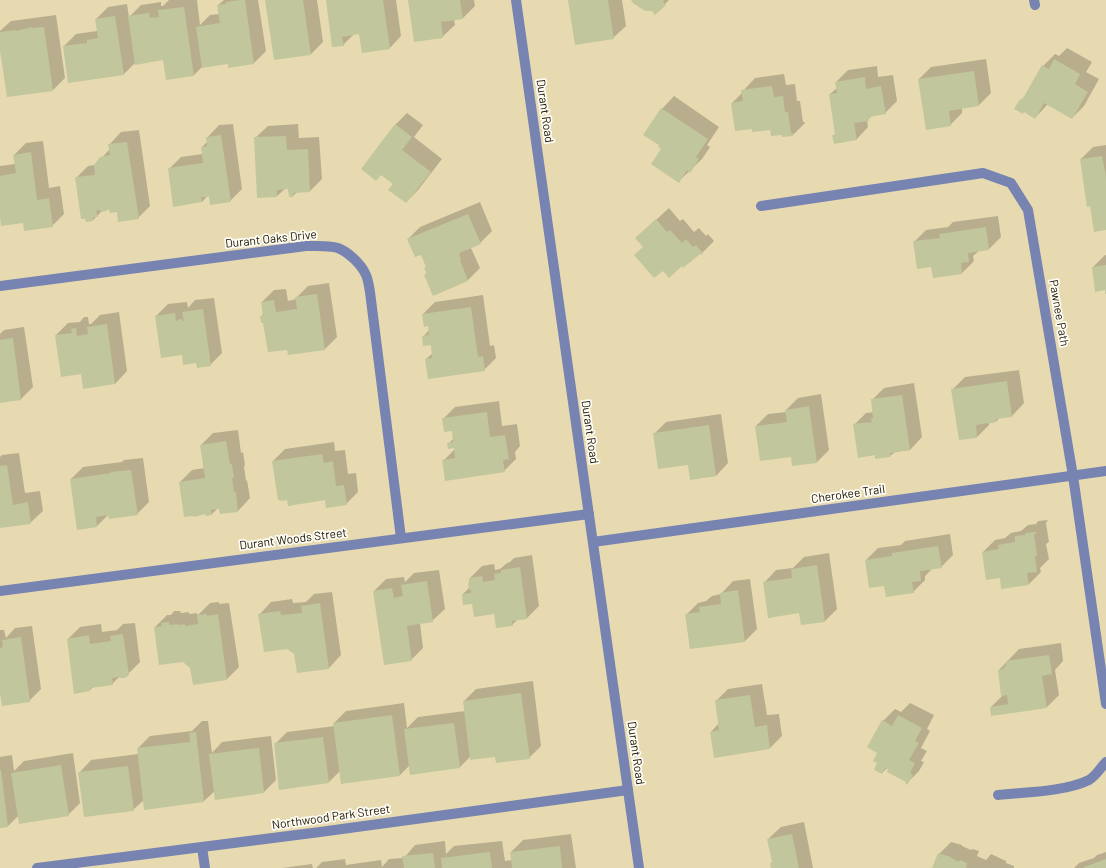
<svg xmlns="http://www.w3.org/2000/svg" width="1106" height="868" font-family="Barlow,sans-serif">
<style>
.shadow{fill:#0003}
.building{fill:#c1c69c}
.lines{fill:none;stroke-linecap:round;stroke-linejoin:round}
.minor{stroke:#7783b1;stroke-width:10}
.tertiary{stroke:#7783b1;stroke-width:10}
.labels{text-anchor:middle;stroke-width:3.5;stroke-linejoin:round;paint-order:stroke}
.street-label{font-size:12px;fill:#1b1607;stroke:#fefcf3}
</style>
<rect width="100%" height="100%" fill="#e7dab1"/>
<!-- shadow -->
<g class="shadow">
<path d="M169,0h28l3,25 10,-10 9,-1 -1,-9 6,-5h34l8,51 -12,12h-26l-26,4 -8,8 -30,-16 -28,3 -12,12 -60,-28 12,-12 21,-3 1,-1 -2,-11 12,-12 19,-3 2,13 12,-12 20,-3v4h2z"/>
<path d="M266,0h51l6,42 -12,12z"/>
<path d="M327,0h69l5,36 -12,13 -29,-16 -6,1 -11,11z"/>
<path d="M409,0h65l1,6 -12,12 -9,1 1,6 -13,12z"/>
<path d="M569,0h53l4,26 -13,12z"/>
<path d="M633,0h36l-4,4 -13,6z"/>
<path d="M56,15l9,63 -12,12 -53,-47v-12l11,-10z"/>
<path d="M1067,48l25,14 -6,10 13,7 -15,27 -12,12 -24,-14 -13,14 -14,-18 7,-7 15,-27 12,-12 4,2z"/>
<path d="M986,59l5,34 -12,12 -17,3v5l-12,12 -31,-46 12,-12z"/>
<path d="M877,66l1,11 15,-2 4,26 -12,12 -12,2 -6,5 1,7 -12,13 -23,-4 3,-3 -6,-39 7,-6 -1,-6 12,-12z"/>
<path d="M784,74l2,11 9,-1 2,17h3l3,21h2v1l-12,12 -10,-1 -12,-5 -18,-2 -21,-24 11,-11v-1l12,-13z"/>
<path d="M674,96l45,31 -12,18 3,2 -8,12 -24,23 -18,-37 -15,-11 17,-25z"/>
<path d="M407,113l16,12 -9,12 28,22 -24,31 -12,12 -12,-18 1,-59z"/>
<path d="M233,124l9,65 -12,12 -21,-7 -7,8 -33,-33 12,-12 22,-3 -1,-7 6,-6 -1,-3 12,-13z"/>
<path d="M298,124l1,14 20,-1 3,42 -12,12 -13,1 -4,4 -4,-8 -4,1 -8,7 -22,-58 13,-12z"/>
<path d="M139,130l11,76 -12,12 -21,-7 -7,-4 -7,3 -10,10 -17,-42 12,-12 7,-1 15,-16 -1,-4 12,-13z"/>
<path d="M43,141l6,47 11,-2 4,28 -12,12 -28,-4 -24,-9v-47l15,-2 -1,-9 12,-12z"/>
<path d="M1106,145v84l-25,-70 12,-12z"/>
<path d="M480,202l12,29 -12,12 -9,5 9,20 -12,12 -43,-5 2,-2v-6l-6,-14 -13,-14 12,-12z"/>
<path d="M669,208l11,13 3,-2 11,13 5,-4 7,8 2,-2 6,7 -13,13 -57,-7 -8,-9z"/>
<path d="M998,216l3,21 -12,12 -9,1 -7,6 1,5 -12,12 -48,-31 12,-12 22,-3 5,-5z"/>
<path d="M1105,255h1v38l-1,-4 -9,2 -3,-24z"/>
<path d="M329,283l8,54 -12,12 -37,-1 -27,-31 2,-3 -1,-12 12,-12 12,-1 2,12 8,-2v-1l12,-12z"/>
<path d="M483,295l7,51 4,-1 2,13 -12,12 -58,-11 7,-6 -2,-9 -8,-7 6,-7v-5l-6,-11 12,-12z"/>
<path d="M214,298l8,55 -12,12 -13,-3 -41,-46 12,-12 19,-2 1,6 7,-8z"/>
<path d="M119,312l8,59 -12,13 -59,-49 12,-12 12,-1 4,-5h4l1,7h2l9,-9z"/>
<path d="M24,327l9,60 -12,12 -21,3v-68l4,-4z"/>
<path d="M1019,370l5,33 -12,13 -12,1 -4,5 -7,1v2l-12,12 -24,-48 12,-12z"/>
<path d="M914,383l8,54 -12,13 -15,2 -5,4 -14,-2 -22,-29 12,-12 8,-1 -2,-12 12,-12z"/>
<path d="M821,394l8,56 -12,12 -26,-6 -35,-30 12,-12 18,-2v-2l12,-12z"/>
<path d="M499,401l3,25 15,-2 3,22 -5,6 1,7 -12,12 -61,-10 12,-12 -7,-5 6,-6 -2,-8 -9,-11 12,-12z"/>
<path d="M721,414l7,49 -12,13 -25,3 -2,-16 -35,-29 12,-12z"/>
<path d="M238,430l3,23 2,-1 2,13 -1,2 2,14 1,-1 3,18 -12,13 -18,-3h-2l-6,6 -7,-1 -25,-31 12,-12 13,-2 -4,-23 12,-12z"/>
<path d="M334,442l1,9 10,-1 3,24 8,-1 2,19 -12,12 -20,-5 -53,-38 12,-12z"/>
<path d="M19,453l6,40 15,-2 3,20 -13,12 -30,4v-70l2,-2z"/>
<path d="M143,458l6,44 -12,12h-28l-12,12 -26,-47 12,-12 39,-5 2,-2z"/>
<path d="M1048,520l-2,3 3,19 -3,2 3,15 -9,9 1,4 -12,12 -28,-7 -18,-25 12,-12 10,-2 6,-5 10,-2 7,-6 8,-1 2,-3z"/>
<path d="M950,534l3,21 -12,12 -9,2 -7,7v4l-12,12 -47,-32 12,-12 23,-3 4,-4z"/>
<path d="M829,553l8,56 -12,12 -25,-9 -36,-29 12,-13 17,-2 11,-11z"/>
<path d="M532,555l7,51 -12,12 -9,1 -6,6 -17,-12 -22,-10 -10,-9 6,-6 1,-10 12,-12 12,-2 1,6 5,-1 7,-6 3,-1 4,-4z"/>
<path d="M439,570l6,39 -13,12 -12,2 3,25 -12,12 -37,-69 12,-12 18,-2 1,5 9,-9z"/>
<path d="M750,579l7,50 -12,12 -55,7 -4,-33 12,-12 8,-2 6,-5 9,-2 12,-13z"/>
<path d="M332,592l9,63 -12,13 -31,4 -3,-19 -36,-38 12,-13 21,-3 1,4 13,-1 8,-8z"/>
<path d="M219,602v2l10,-1 10,64 -12,12 -36,-12 -36,-40 12,-12h4l3,-4h6l1,2 8,-1v2l8,-1v2l2,-1 11,-11z"/>
<path d="M135,623l5,39 -12,12 -9,3 -7,7 -19,3 -3,3 -22,-51 12,-12 21,-3 1,8 15,-2 6,-6z"/>
<path d="M32,626l9,63 -12,12 -29,-11v-60h4l2,8 9,-10z"/>
<path d="M1061,643l2,18 -8,9 4,25 -12,12h-56l11,-11 -3,-26 20,-21z"/>
<path d="M533,681l8,65 -12,12 -33,-2h-25l-11,11 -50,-2 -10,10 -59,-5 -12,12 -54,-38 12,-12 48,-6 -1,-3 12,-12 58,-8 3,25 11,-11 47,-6 -1,-10 12,-12z"/>
<path d="M762,684l5,31 12,-1 3,22 -12,12 -59,-16 8,-9 -3,-22 12,-12z"/>
<path d="M910,703l24,12 -7,14 3,2 -9,17 6,3 -6,10 3,1 -5,9 -12,12v-2l-20,-13 -5,5 -4,-10 1,-11 4,-31 12,-12 6,3z"/>
<path d="M202,721h6l4,32 10,-11 49,-6 5,44 -12,12 -49,6v-7l-11,10 -60,-1 -11,10 -54,-37 12,-13 47,-6v-6l12,-12 42,-5z"/>
<path d="M73,753l7,50 -12,12h-49l-11,11 -8,1v-70l12,-2 2,16 10,-10z"/>
<path d="M804,822l9,46h-41l-1,-5 2,-2 -5,-22 13,-12z"/>
<path d="M571,834l5,34h-260l6,-6 23,-3 1,6 35,-5 1,7 7,-8 15,-1 11,-13 30,-4 1,13 8,-8 48,-5 3,20 7,-1 -1,-8 12,-12z"/>
<path d="M951,842l11,3v1l9,4 2,-1 6,2 -2,5 9,4 5,-6 15,7v2l8,3v2h-81l6,-14z"/>
<path d="M1106,852v16h-32l5,-5 15,-5 3,-3z"/>
<path d="M312,864l1,4h-31z"/>
</g>
<!-- building -->
<g class="building">
<path d="M240,0h5l9,64 -26,4v-4l-26,4 -6,-41 24,-4 -3,-18 9,-1v-2z"/>
<path d="M265,0h38l8,55 -37,5z"/>
<path d="M326,0h57l7,49 -28,4 -3,-19 -17,3 2,9 -12,1z"/>
<path d="M408,0h52l3,19 -22,3 2,16 -29,4z"/>
<path d="M568,0h40l6,39 -39,6z"/>
<path d="M631,0h33l-1,2 3,3 -11,10 -3,-4h-7l-12,-8z"/>
<path d="M184,7l10,69 -28,4 -3,-20 -28,5 -7,-49 21,-3 1,5 9,-1 -1,-7z"/>
<path d="M115,16l9,59 -56,8 -5,-37 24,-3v-3l11,-2 -3,-19z"/>
<path d="M32,27v1l12,-1 9,64 -46,6 -7,-46v-19l16,-2v1z"/>
<path d="M1054,59l26,15 -5,10 13,8 -16,27 -28,-16 -9,16 -11,-7 -1,2 -9,-5 6,-10 2,1 20,-35 7,4z"/>
<path d="M974,71l5,35 -30,5 2,15 -25,4 -8,-51z"/>
<path d="M865,77l1,12 15,-3 5,28 -17,3v4l-15,2 3,17 -23,4 -2,-9h3l-6,-41 8,-1 -2,-11z"/>
<path d="M772,86l2,11 9,-1 2,16h3l3,21h2v3l-11,1v-2l-11,1 -1,-6 -18,2v-3l-17,2 -4,-28 12,-2 -2,-11z"/>
<path d="M661,108l47,31 -12,18 3,2 -9,14 -3,-3 -8,13 -28,-19 10,-15 -3,-2 1,-2 -16,-10z"/>
<path d="M395,124l17,13 -10,13 29,22 -25,31 -18,-13 5,-6 -12,-9 -5,6 -15,-12z"/>
<path d="M221,135l10,67 -21,3 -1,-9 -1,1h-7l1,5 -29,5 -5,-39 35,-5 -2,-16 6,-1 -1,-9z"/>
<path d="M286,136l1,14 21,-1 2,43 -17,1v4h-4l-1,-8 -11,1v7l-20,1 -3,-61z"/>
<path d="M127,142l12,77 -21,3 -1,-10 -7,1 -1,-4 -3,2 -5,1 -2,-2 -3,1 2,6h-5v4l-7,1 -1,-3h-4l-6,-42 20,-2 -1,-10 6,-8 10,-2 -2,-11z"/>
<path d="M31,152l6,48 12,-2 4,29 -29,4 -1,-8 -22,3 -1,-8v-42l16,-3 -3,-18z"/>
<path d="M1102,156l4,21v53l-12,2 -4,-26 -3,1 -7,-48z"/>
<path d="M468,214l13,30 -22,9 2,6 -1,1 8,21 -35,15 -9,-21 3,-1 -3,-6 2,-1 -5,-12 -6,2 -8,-18z"/>
<path d="M656,219l11,13 3,-2 12,13 4,-4 7,8 3,-2 7,8 -2,2 -1,-1 -17,14 -1,-2 -13,12 -6,-7 -9,7 -20,-23 9,-8 -8,-9z"/>
<path d="M986,227l3,23 -21,3 1,9 -8,1 1,11 -29,4 -2,-11 -14,2 -4,-28 27,-3 -1,-4z"/>
<path d="M1106,265v29h-1v-4l-10,2 -3,-25z"/>
<path d="M317,294l8,56 -37,5 -1,-5 -19,2 -5,-29h-2l-1,-7h3l-2,-14 13,-2 2,12 21,-3 -2,-12z"/>
<path d="M471,307l7,50 5,-1 2,15 -57,8 -3,-20 7,-1 -1,-13 -8,1 -1,-10 7,-1 -1,-9 -4,1 -2,-13z"/>
<path d="M203,309l8,57 -14,2 -1,-5 -13,2 -1,-10 -21,3 -6,-42 20,-3 1,9 1,-2 5,-1 1,2h1l-2,-9z"/>
<path d="M107,324l8,60 -32,5 -2,-15 -20,3 -6,-42 17,-2 -1,-4 5,-1 1,8 11,-2 -1,-7z"/>
<path d="M13,338l8,62 -21,3v-63z"/>
<path d="M1007,381l5,36 -16,2v3l-20,3 1,13 -18,2 -8,-51z"/>
<path d="M902,395l8,55 -20,3v4l-15,2v-4l-17,3 -5,-34 19,-2 -1,-4h2l-2,-19z"/>
<path d="M809,406l8,57 -25,3 -1,-9 -31,4 -5,-35 32,-4 -2,-12z"/>
<path d="M487,412l3,25 15,-2 4,24 -6,1 2,12 -60,9 -3,-21 13,-2 -1,-10 -6,1 -1,-6 6,-1 -1,-11 -8,1 -2,-14z"/>
<path d="M709,425l7,51 -26,4 -2,-15 -30,4 -5,-36z"/>
<path d="M226,441l4,23h2l2,14h-2l2,14h2l2,20 -18,2 -1,-5 -8,1 1,5 -7,1v-2l-11,3 -1,-1 -9,1 -5,-35 26,-4 -5,-33z"/>
<path d="M322,454l2,9 9,-2 3,25 8,-1 3,20 -21,3 -1,-8 -37,6 -1,-6 -4,1 -5,-1 -6,-39z"/>
<path d="M7,465l6,40 15,-3 3,22 -31,4v-62z"/>
<path d="M131,470l7,45 -29,4 -1,-4 -12,2 1,10 -20,3 -7,-51 41,-6v-1z"/>
<path d="M1036,532v2h-2l3,21 -2,1 2,16 -10,1 2,12 -28,4 -1,-11 -14,2 -4,-28 17,-3 -1,-4 17,-3v-6l10,-1v-2z"/>
<path d="M938,546l4,22 -22,3 1,10 -9,1 2,11 -28,4 -2,-11 -15,2 -4,-28 27,-4v-3z"/>
<path d="M817,565l8,57 -24,3 -2,-12 -31,5 -5,-36 29,-4 -1,-9z"/>
<path d="M520,567l7,52 -15,2 1,5 -17,2 -2,-14 -20,3 -2,-13 -9,1 -1,-11 9,-1v-3h-2l-1,-7h1v-5l13,-2 1,6 12,-2 -1,-6 7,-1v-3z"/>
<path d="M427,581l6,41 -26,4 5,35 -28,4 -11,-74 19,-3 2,10 9,-2 -2,-11z"/>
<path d="M738,590l7,52 -55,7 -5,-35 15,-2 -1,-5 22,-3 -1,-11z"/>
<path d="M320,603l9,66 -32,4 -3,-19 -7,-5 -23,3 -6,-38 22,-3 1,4 21,-2 -1,-7z"/>
<path d="M207,614v2l11,-2 9,66 -34,5 -3,-17 -7,-6 -24,3 -5,-38 8,-1 -1,-3 8,-1v3l8,-1v1l8,-1v2l13,-2 -1,-9z"/>
<path d="M123,634l6,41 -4,3h-5l-2,-1 -6,1 1,7 -23,3v3l-16,3 -7,-55 22,-4 1,9 21,-3 -1,-5z"/>
<path d="M21,637l9,65 -28,4 -2,-12v-46l3,-1 -1,-7z"/>
<path d="M1049,655l3,19 -10,2 5,32 -56,8 -1,-9 18,-3 -1,-9 -6,1 -3,-26 5,-1 3,-4v-4z"/>
<path d="M521,693l9,66 -34,4 -1,-6 -25,3 -7,-59z"/>
<path d="M750,695l5,32 12,-2 3,24 -56,9 -4,-26 9,-2 -4,-30z"/>
<path d="M392,715l8,61 -59,8 -8,-61z"/>
<path d="M898,715l24,13 -7,13 4,2 -10,17 6,3 -5,10 3,2 -6,10 -2,-2 1,-1 -19,-10 1,-3 -3,-1 -3,6 -8,-4 3,-7 -4,-2 4,-8 -10,-6 15,-27 10,6z"/>
<path d="M454,723l6,45 -50,7 -6,-46z"/>
<path d="M196,732l8,70 -60,8 -7,-62 53,-6 -1,-9z"/>
<path d="M323,737l6,46 -50,7 -5,-47z"/>
<path d="M259,748l5,45 -49,7 -6,-46z"/>
<path d="M61,765l8,51 -50,8 -8,-51z"/>
<path d="M128,766l6,45 -50,6 -6,-45z"/>
<path d="M0,770h1l7,57 -8,1z"/>
<path d="M792,834l7,34h-28l-1,-5 2,-1 -5,-23z"/>
<path d="M560,846l2,22h-50l-2,-16z"/>
<path d="M490,852l2,16h-50l-1,-10z"/>
<path d="M433,853l2,15h-31l-2,-12z"/>
<path d="M938,853l13,4v1l8,4 1,-2 7,3 -1,5h-34z"/>
<path d="M1106,859v9h-22v-1z"/>
</g>
<g class="lines">
<!-- minor -->
<g class="minor">
<path d="M1034,0l1,5"/>
<path d="M761,206l222,-33 28,10 17,27 45,266 33,228"/>
<path d="M0,286l306,-40c10,0 22,-1 32,2 10,4 22,15 27,25 3,5 4,13 5,19l31,246"/>
<path d="M593,542l513,-71"/>
<path d="M0,591l589,-77"/>
<path d="M998,795c28,-3 66,-3 91,-15 7,-4 12,-13 17,-18"/>
<path d="M202,847l3,21"/>
<path d="M37,868l283,-36 308,-42"/>
</g>
<!-- tertiary -->
<path class="tertiary" d="M516,0l123,868"/>
</g>
<g class="labels">
<!-- street labels -->
<g class="street-label">
<text transform="translate(545 111) rotate(82)" y="4">Durant Road</text>
<text transform="translate(271 239) rotate(-6)" y="4">Durant Oaks Drive</text>
<text transform="translate(1059 313) rotate(80)" y="4">Pawnee Path</text>
<text transform="translate(590 432) rotate(82)" y="4">Durant Road</text>
<text transform="translate(848 494) rotate(-8)" y="4">Cherokee Trail</text>
<text transform="translate(293 539) rotate(-7)" y="4">Durant Woods Street</text>
<text transform="translate(636 753) rotate(82)" y="4">Durant Road</text>
<text transform="translate(331 817) rotate(-8)" y="4">Northwood Park Street</text>
</g>
</g>
</svg>
